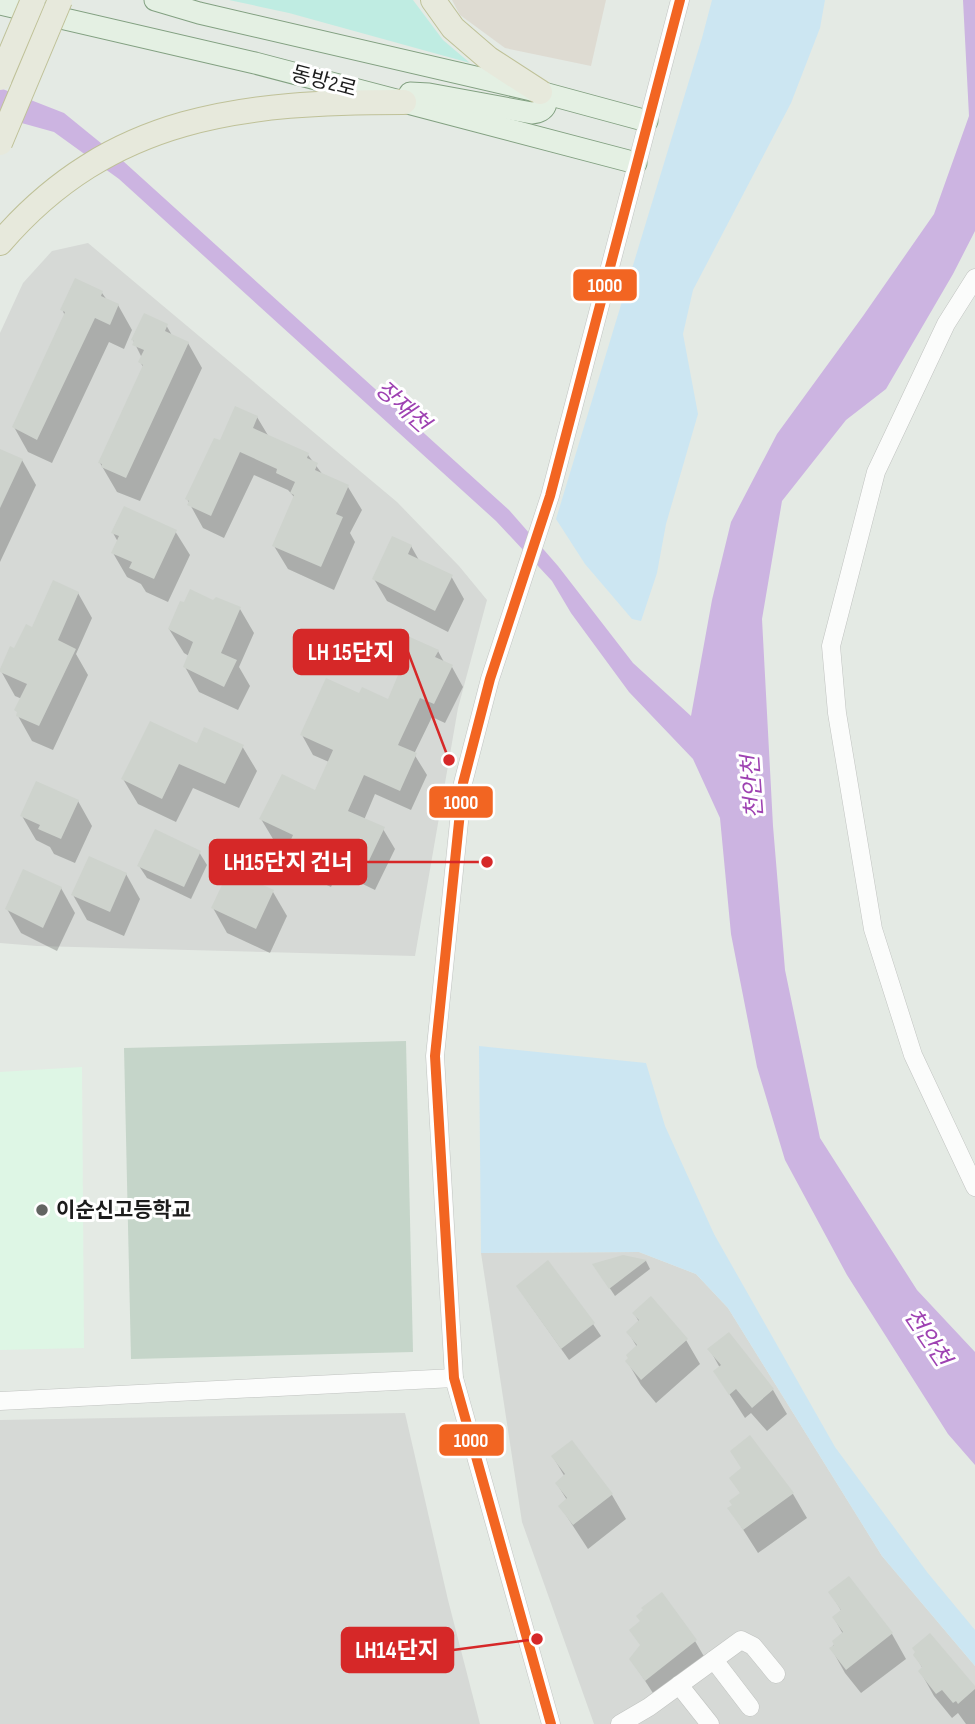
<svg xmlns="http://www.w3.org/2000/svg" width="975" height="1724" font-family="'Sofia Sans Condensed','Noto Sans KR',sans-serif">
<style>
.residential{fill:#d6d9d6}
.industrial{fill:#dedbd2}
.education{fill:#def6e5}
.construction{fill:#c5d5c9}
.grass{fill:#bfece2}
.park{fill:#cce6f2}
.water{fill:#ccb4e1}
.shadow{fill:#0003}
.building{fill:#ced3cd}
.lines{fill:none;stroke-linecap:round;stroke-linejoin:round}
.minor-casing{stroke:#c0c3c0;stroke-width:19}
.major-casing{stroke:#82a081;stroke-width:23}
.highway-casing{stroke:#bfc198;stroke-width:26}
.minor{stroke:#fbfcfb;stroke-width:18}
.major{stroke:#e4f0e3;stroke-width:21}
.highway{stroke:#e7e9dc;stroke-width:24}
.highway-bridge-casing{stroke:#bfc198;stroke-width:26;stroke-linecap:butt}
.highway-bridge{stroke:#e7e9dc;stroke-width:24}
.bus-1-casing{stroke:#fff;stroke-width:16}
.bus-1{stroke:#f26522;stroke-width:10}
.poi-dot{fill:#626462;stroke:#fff;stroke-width:2.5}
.labels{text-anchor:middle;stroke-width:6;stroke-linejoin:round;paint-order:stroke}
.street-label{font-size:21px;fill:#1c1c1c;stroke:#fff}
.poi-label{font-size:21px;font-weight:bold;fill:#1c1c1c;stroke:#fff;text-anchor:start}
.water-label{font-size:23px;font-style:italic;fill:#9e42b2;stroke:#fff}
.leader{fill:none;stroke:#d62828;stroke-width:2.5}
.callout-dot{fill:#d62828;stroke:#fff;stroke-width:2.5}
.callout{fill:#d62828;stroke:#d62828;stroke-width:2.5}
.callout-label{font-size:23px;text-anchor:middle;font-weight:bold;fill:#fff}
.line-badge{stroke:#fff;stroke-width:2.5}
.badge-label{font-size:19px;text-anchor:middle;font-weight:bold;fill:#fff}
</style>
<rect width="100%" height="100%" fill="#e4eae4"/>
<!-- residential -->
<g class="residential">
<path d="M88,243l309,259 62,64 28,34 -29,108 -43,248 -378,-10 -37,-3v-610l23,-50 29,-32z"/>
<path d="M639,1252l57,22 32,34 154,248 93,110v58h-381l-72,-202 -41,-269z"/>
<path d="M405,1413l43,187 32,124h-480v-304z"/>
</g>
<!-- industrial -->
<path class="industrial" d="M452,0h154l-15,66 -86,-18 -45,-33z"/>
<!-- education -->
<path class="education" d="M82,1067l2,281 -84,2v-278z"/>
<!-- construction -->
<path class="construction" d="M406,1041l7,311 -282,7 -7,-311z"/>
<!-- grass -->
<path class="grass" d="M229,0h184l30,40 27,23 -181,-50z"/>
<!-- park -->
<g class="park">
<path d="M712,0h113l-5,28 -29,75 -98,187 -10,44 15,80 -32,110 -9,49 -16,48 -9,-2 -47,-55 -29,-45 146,-481z"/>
<path d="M479,1046l167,17 19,63 49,108 121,213 92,125 48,58v36l-93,-110 -154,-248 -32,-34 -57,-22 -158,1z"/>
</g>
<!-- water -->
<path class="water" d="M963,0h12v231l-22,43 -67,115 -40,31 -64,81 -20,118 11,207 12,144 35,168 97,152 58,62v113l-27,-31 -101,-159 -62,-115 -28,-93 -26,-133 -11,-116 -27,-59 -64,-67 -58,-79 -19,-32 -56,-60 -377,-342 -65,-47 -54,-15v-29l64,25 59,48 386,349 49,56 75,97 58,53 21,-116 19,-78 46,-88 86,-118 71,-102 35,-98z"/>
<!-- shadow -->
<g class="shadow">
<path d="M102,293l5,7 11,5 14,25 -8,19 -15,-7 -57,121 -24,-11 -14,-25 51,-111 -3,-7z"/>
<path d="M166,325l7,12 15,6 14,25 -62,133 -23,-9 -17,-29 44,-95 -4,-6 2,-4 -9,-18z"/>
<path d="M257,417l12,20 39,18 15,20 25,12 14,23 -12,23 5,9 -21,48 -46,-21 -14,-23 21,-48 -7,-8 -34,-15 -30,63 -21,-10 -16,-29 34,-56z"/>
<path d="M0,455l22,5 14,25 -36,77z"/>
<path d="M175,531l15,24 -22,47 -22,-10 -5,-8 -14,-7 -14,-24 5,-11 -5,-9z"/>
<path d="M411,546l9,16 31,14 13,23 -16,33 -61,-31 -13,-22z"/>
<path d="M78,593l14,25 -16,36 12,21 -35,75 -21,-9 -14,-25 4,-17 -7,-3 -14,-25 32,-41z"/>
<path d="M214,602l26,7 14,24 -15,34 11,19 -12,24 -39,-18 -14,-25 4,-11 -5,-3 -15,-24 15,-24z"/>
<path d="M438,651l7,13 7,3 11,20 -18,36 -13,-6 -18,37 13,21 -16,35 -36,-16 -11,26 19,9 12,20 -20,41 -37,-18 -7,15 -32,-15 -12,-20 3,-5 -17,-8 -12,-20 55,-27 13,-30 -16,-7 -11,-20 58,-39 28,6 11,-26 -7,-13z"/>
<path d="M197,745l45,1 15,25 -18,37 -46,-20 -17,34 -38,-18 -15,-25z"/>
<path d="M78,801l14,25 -17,37 -21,-9 -4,-7 -14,-7 -14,-24z"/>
<path d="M199,852l8,13 -16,34 -44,-21 -8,-12z"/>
<path d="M126,874l14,25 -16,37 -37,-16 -14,-25z"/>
<path d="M61,888l14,25 -18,38 -36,-18 -14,-24z"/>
<path d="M273,892l14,24 -17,37 -43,-20 -14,-25z"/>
<path d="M623,1257l23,4 4,8 -35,27 -16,-24z"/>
<path d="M526,1299l67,25 8,12 -32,24z"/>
<path d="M634,1313l52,27 14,24 -44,39 -15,-18 -14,-24 10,-14 -9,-15 11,-10z"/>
<path d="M710,1350l63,40 14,24 -20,17 -16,-18 -6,5 -30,-46 5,-4z"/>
<path d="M553,1457l59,38 14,24 -38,30 -28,-43 7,-6 -10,-16 8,-7z"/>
<path d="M742,1469l51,25 14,24 -49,35 -28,-44 11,-15 -10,-16z"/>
<path d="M849,1578l43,56 14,25 -45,34 -16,-20 -14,-25 12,-14 -9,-16 8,-6 -12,-20z"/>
<path d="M695,1641l14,24 -49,39 -29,-45 10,-13z"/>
<path d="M915,1655l60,34v35h-9l-8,-11 -6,5 -18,-22 -14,-25 3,-2z"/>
</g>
<!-- building -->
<g class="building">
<path d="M75,278l28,13 -2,5 18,8 -9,21 -15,-7 -58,122 -25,-13 53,-115 -5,-2z"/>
<path d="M144,313l24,11 -3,7 24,11 -63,136 -25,-11 1,-3 -4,-1 45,-98 -5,-3 6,-12 -12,-5 2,-4 -3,-1z"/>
<path d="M235,406l23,10 -5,12 56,25 -2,5 11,5 -3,7 34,15 -13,29 7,3 -22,50 -49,-21 22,-51 -4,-2 5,-11 -19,-9 1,-4 -37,-17 -29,64 -24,-11 2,-4 -4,-2 29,-61 6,2z"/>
<path d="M0,449l23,10 -23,49z"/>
<path d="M124,506l53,24 -23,49 -25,-11 3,-6 -21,-9 8,-17 -8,-3z"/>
<path d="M392,536l20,9 -4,9 45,21 -18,36 -63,-32z"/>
<path d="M53,580l26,12 -21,48 18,9 -37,77 -23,-10 1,-4 -3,-2 13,-26 -27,-12v-3l10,-23 4,2 12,-24 6,3z"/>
<path d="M190,589l23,11 3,-3 25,10 -20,46 16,7 -13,27 -41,-20 10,-25 -25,-13 12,-28 4,1z"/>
<path d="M403,634l36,16 -4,7 18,8 -19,39 -14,-6 -22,47 19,8 -17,38 -36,-16 -16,36 37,16 -21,44 -38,-18 -7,16 -34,-16 8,-18 -34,-16 23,-45 33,16 18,-40 -33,-15 26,-57 33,15 3,-6 26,12 13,-31 -11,-4z"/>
<path d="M150,721l47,22 7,-16 40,18 -19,39 -46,-20 -17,35 -41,-20z"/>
<path d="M36,781l43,19 -18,39 -23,-10 2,-4 -20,-9z"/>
<path d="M155,829l46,22 -17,36 -47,-21z"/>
<path d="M89,856l38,17 -17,39 -39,-17z"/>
<path d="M23,869l39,18 -19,41 -38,-19z"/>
<path d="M229,870l45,20 -18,39 -45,-21z"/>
<path d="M623,1255l24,5 -38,29 -17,-25z"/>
<path d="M548,1260l47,63 -34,26 -45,-63z"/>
<path d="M651,1296l37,43 -47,41 -16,-19 3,-3 -2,-3 11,-10 -11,-13 13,-12 -7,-7z"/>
<path d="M729,1332l45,57 -22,19 -16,-19 -7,6 -16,-24 8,-6 -14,-16z"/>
<path d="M750,1435l44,58 -51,37 -16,-22 5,-3 -3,-4 11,-8 -11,-15 12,-10 -11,-17z"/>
<path d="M572,1440l41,54 -40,31 -15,-19 9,-8 -12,-15 10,-9 -14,-18z"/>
<path d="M849,1576l44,57 -47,37 -17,-22 5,-3 -2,-4 11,-9 -11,-15 9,-7 -13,-18z"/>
<path d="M662,1592l35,48 -52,41 -16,-22 11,-14 -11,-15 11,-9 -4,-5 7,-6 -2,-2z"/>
<path d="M930,1633l45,53v3l-17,15 -2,-3 -3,2 -11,-13 -6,4 -18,-23 4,-4 -9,-12 2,-3 -3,-4z"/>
</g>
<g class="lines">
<!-- minor casing -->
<g class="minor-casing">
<g id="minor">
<path d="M975,278l-29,46 -70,148 -45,174 6,67 36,216 40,126 62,132"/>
<path d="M0,1401l454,-23"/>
<path d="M714,1660l36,47"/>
<path d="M679,1685l31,39"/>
<path d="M551,1724l-97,-346 -19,-322 28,-273 27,-104 60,-183 130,-496"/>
<path d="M620,1724l29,-17 92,-67 12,6 23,28"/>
</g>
</g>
<!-- major casing -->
<g class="major-casing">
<g id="major">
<path d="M155,0l44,13 341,79 107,29"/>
<path d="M0,4l255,59 381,100"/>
<path d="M410,93l19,1 103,19c14,-1 19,-12 8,-21"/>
</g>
</g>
<!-- highway casing -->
<g class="highway-casing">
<g id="highway">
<path d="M433,0l20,28 36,31 51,33"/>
<path d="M0,243c111,-129 245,-141 404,-141"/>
</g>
</g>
<!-- minor -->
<use href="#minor" class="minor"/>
<!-- major -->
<use href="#major" class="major"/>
<!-- highway -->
<use href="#highway" class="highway"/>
<!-- highway-bridge casing -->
<g class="highway-bridge-casing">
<g id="highway-bridge">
<path d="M0,78l33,-78"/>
<path d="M0,143l60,-143"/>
</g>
</g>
<!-- highway-bridge -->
<use href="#highway-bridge" class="highway-bridge"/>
<!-- bus-1 casing -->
<g class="bus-1-casing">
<path id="bus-1" d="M551,1724l-97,-346 -19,-322 28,-273 27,-104 60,-183 130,-496"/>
</g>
<!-- bus-1 -->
<use href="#bus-1" class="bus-1"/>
</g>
<!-- markers -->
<circle class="poi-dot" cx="42" cy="1210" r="7"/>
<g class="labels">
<!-- street labels -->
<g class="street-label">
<text transform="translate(324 81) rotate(15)" y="7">동방2로</text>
</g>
<!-- poi labels -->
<g class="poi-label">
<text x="56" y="1217">이순신고등학교</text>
</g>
<!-- water labels -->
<g class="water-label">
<text transform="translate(403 406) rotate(42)" y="8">장재천</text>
<text transform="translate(752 787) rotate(-94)" y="8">천안천</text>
<text transform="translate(928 1337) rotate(56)" y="8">천안천</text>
</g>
</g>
<!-- callouts -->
<path class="leader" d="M449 760L408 652M487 862L366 862M537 1639L453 1650"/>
<g class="callout-dot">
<circle cx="449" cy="760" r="7"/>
<circle cx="487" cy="862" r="7"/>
<circle cx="537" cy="1639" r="7"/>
</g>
<g class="callout">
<rect x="294" y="630" width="114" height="44" rx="7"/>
<rect x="210" y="840" width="156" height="44" rx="7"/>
<rect x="342" y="1628" width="111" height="44" rx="7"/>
</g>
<g class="callout-label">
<text x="351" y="660">LH 15단지</text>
<text x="288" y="870">LH15단지 건너</text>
<text x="397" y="1658">LH14단지</text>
</g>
<g class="line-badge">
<rect x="572" y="268" width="66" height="34" rx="7" fill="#f26522"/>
<rect x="428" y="785" width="66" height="34" rx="7" fill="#f26522"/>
<rect x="438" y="1423" width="67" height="34" rx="7" fill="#f26522"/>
</g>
<g class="badge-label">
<text x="605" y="292">1000</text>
<text x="461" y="809">1000</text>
<text x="471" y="1447">1000</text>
</g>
</svg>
